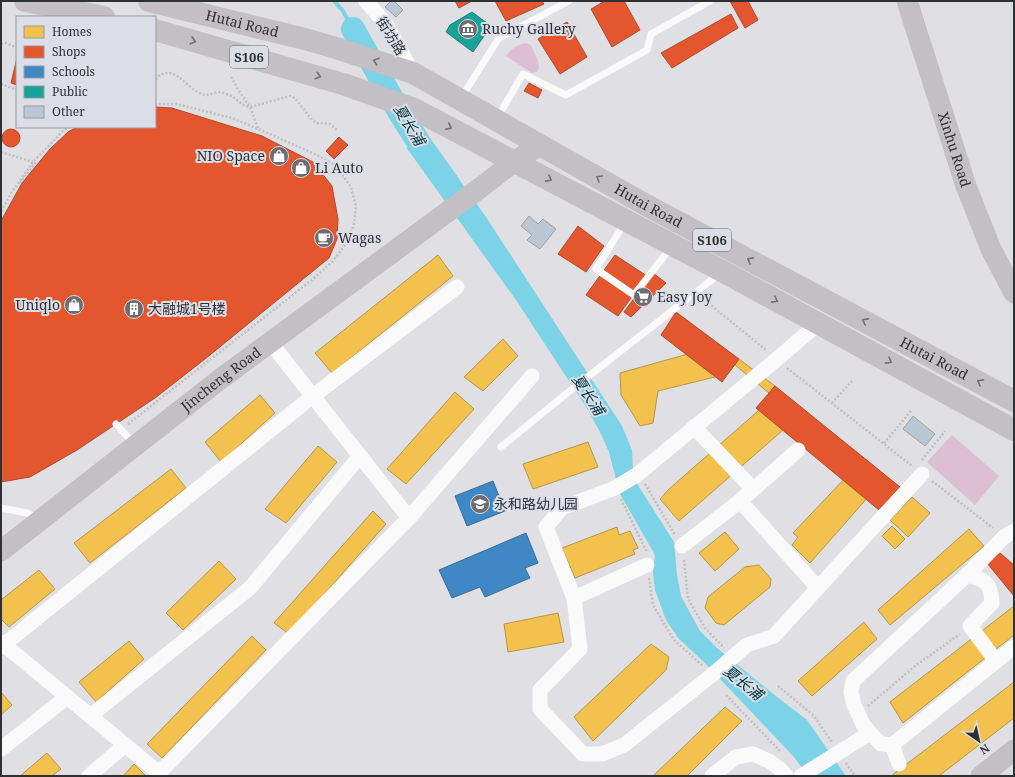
<svg xmlns="http://www.w3.org/2000/svg" width="1015" height="777" font-family="'Noto Serif','Noto Sans SC',serif">
<style>
.green{fill:#dcbfd3}
.water{fill:#7cd2e6}
.homes{fill:#f2c14e;stroke:#b89646}
.shops{fill:#e4572e;stroke:#ae4b30}
.schools{fill:#3f88c5;stroke:#3a6e99}
.public{fill:#17a398;stroke:#1e807a}
.lines{fill:none;stroke-linecap:round;stroke-linejoin:round}
.stream{stroke:#7cd2e6;stroke-width:4}
.river{stroke:#7cd2e6;stroke-width:24}
.building{fill:#bac7d5;stroke:#a0a1a5}
.path{stroke:#bfc0c1;stroke-width:2.5;stroke-dasharray:2 2;stroke-linecap:butt}
.lane{stroke:#fafafb;stroke-width:7}
.street{stroke:#fafafb;stroke-width:15}
.secondary{stroke:#c2c0c4;stroke-width:21}
.primary{stroke:#c2bfc5;stroke-width:22}
.oneway{stroke:#717075}
.labels{text-anchor:middle;stroke-width:4;stroke-linejoin:round;paint-order:stroke}
.shield{fill:#dcdee7;stroke:#636469;stroke-width:1}
.shield-label{font-size:13px;font-weight:bold;fill:#2f3033}
.street-label{font-size:14px;fill:#2f3033;stroke:#dcdee7}
.poi-label{font-size:14px;fill:#2f3033;stroke:#dcdee7;text-anchor:start}
.water-label{font-size:15px;font-style:italic;fill:#003945;stroke:#dcdee7}
</style>
<rect width="100%" height="100%" fill="#dfdfe4"/>
<!-- green -->
<g class="green">
<path d="M526,43l5,2 7,16 1,7 -2,4 -5,1 -26,-17c6,-8 11,-11 20,-13z"/>
<path d="M952,435l47,41 -24,29 -48,-43z"/>
</g>
<!-- water -->
<path class="water" d="M406,147l45,21 35,49 136,209 10,24 1,19 3,13 38,60 3,33 4,21 19,35 17,17 55,45 35,27 39,56h-38l-14,-19 -91,-96 -24,-22 -13,-19 -11,-30 -2,-18 2,-17 -35,-61 -11,-42 -9,-20 -12,-22 -72,-110z"/>
<!-- homes -->
<g class="homes">
<path d="M438,255l15,21 -121,97 -17,-20z"/>
<path d="M503,339l15,17 -35,35 -19,-14z"/>
<path d="M695,352l16,10 4,15 -57,14 -5,32 -13,3 -19,-31 -1,-22z"/>
<path d="M739,359l36,27 -6,7 -34,-28z"/>
<path d="M455,392l19,17 -68,75 -19,-15z"/>
<path d="M260,395l15,18 -54,49 -16,-20z"/>
<path d="M764,409l19,21 -104,91 -19,-22 9,-10 89,-78z"/>
<path d="M588,442l10,25 -65,22 -10,-25z"/>
<path d="M318,446l19,16 -51,61 -21,-14z"/>
<path d="M171,469l15,19 -96,75 -16,-20z"/>
<path d="M847,476l22,20 -59,67 -18,-18 6,-8 -5,-4z"/>
<path d="M912,497l18,16 -22,24 -18,-17z"/>
<path d="M373,511l13,13 -97,110 -15,-11z"/>
<path d="M892,526l13,13 -10,10 -13,-13z"/>
<path d="M617,527l2,8 11,-4 8,17 -5,2 2,4 -60,24 -13,-30z"/>
<path d="M969,529l15,17 -94,79 -12,-15z"/>
<path d="M725,532l14,17 -24,22 -16,-18z"/>
<path d="M219,561l17,18 -53,51 -17,-17z"/>
<path d="M759,565l12,14 -1,8 -46,38 -8,-2 -11,-15 3,-11 37,-30z"/>
<path d="M39,570l16,19 -46,38 -8,-8v-19z"/>
<path d="M1014,606v29l-111,88 -13,-21z"/>
<path d="M558,613l6,29 -56,10 -4,-28z"/>
<path d="M864,622l13,17 -65,57 -14,-15z"/>
<path d="M252,636l14,14 -104,108 -15,-14z"/>
<path d="M129,641l15,18 -48,43 -17,-20z"/>
<path d="M651,644l18,13 -3,13 -73,71 -19,-24z"/>
<path d="M1014,682v36l-75,58h-48z"/>
<path d="M1,692l11,13 -11,10z"/>
<path d="M725,707l17,14 -55,55h-34z"/>
<path d="M47,753l14,16 -9,7h-32z"/>
<path d="M134,764l12,12h-23z"/>
</g>
<!-- shops -->
<g class="shops">
<path d="M455,1h17l-13,7z"/>
<path d="M495,1h47l2,3 -38,17z"/>
<path d="M605,1h19l16,29 -28,17 -21,-38z"/>
<path d="M730,1h18l10,19 -13,8z"/>
<path d="M731,14l7,14 -66,40 -11,-15z"/>
<path d="M567,22l20,35 -27,17 -22,-35z"/>
<path d="M17,58v27l-6,-2z"/>
<path d="M529,83l13,7 -4,8 -14,-7z"/>
<path d="M155,107l17,1 90,28 51,26 19,24 6,33 -1,20 -8,19 -124,101 -50,39 -78,52 -47,27 -29,5v-261l21,-38 28,-34 18,-17 9,-5h78z"/>
<circle cx="11" cy="138" r="9"/>
<path d="M339,137l9,8 -14,14 -8,-8z"/>
<path d="M578,226l26,20 -18,26 -28,-18z"/>
<path d="M615,255l32,21 -29,40 -32,-21z"/>
<path d="M653,273l13,10 -35,34 -7,-5z"/>
<path d="M676,312l63,47 -17,23 -61,-47z"/>
<path d="M775,386l125,101 -21,23 -123,-102z"/>
<path d="M1000,553l14,12v31l-27,-33z"/>
</g>
<!-- schools -->
<g class="schools">
<path d="M493,481l12,30 -38,15 -12,-30z"/>
<path d="M526,533l12,30 -13,5 5,10 -45,19 -5,-10 -28,11 -13,-28z"/>
</g>
<!-- public -->
<path class="public" d="M472,12l19,14 -18,26 -27,-20 4,-7z"/>
<g class="lines">
<!-- stream -->
<path class="stream" d="M334,1l9,10 10,18"/>
<!-- river -->
<path class="river" d="M353,29l47,84 21,33 27,38"/>
</g>
<!-- building -->
<g class="building">
<path d="M391,1h3l9,9 -7,7 -11,-10z"/>
<path d="M529,216l9,8 5,-5 13,10 -16,20 -13,-9 5,-5 -11,-9z"/>
<path d="M913,416l22,18 -10,12 -22,-17z"/>
</g>
<g class="lines">
<!-- path -->
<g class="path">
<path d="M1,44l5,-1 11,5"/>
<path d="M231,77l8,14 11,16 8,21"/>
<path d="M155,79c19,-18 30,9 47,15 6,3 12,-2 18,-2 2,0 4,1 6,2 10,2 13,11 24,13l40,-11 5,2 17,22 5,3 13,1 8,7"/>
<path d="M1,84l16,6"/>
<path d="M1,152l32,10"/>
<path d="M20,181l1,1 15,-20 2,1"/>
<path d="M1,211l11,-19 21,-30 30,-31 5,-4"/>
<path d="M702,298l64,52"/>
<path d="M787,368l125,98"/>
<path d="M832,403l21,-23"/>
<path d="M128,424l185,-145 20,-18 15,-20 6,-17 2,-18 -5,-19 -15,-21 -19,-11 -45,-20 -40,-17 -56,-14h-21"/>
<path d="M884,443l27,-32"/>
<path d="M922,460l23,-29"/>
<path d="M932,481l61,47"/>
<path d="M645,484l30,51"/>
<path d="M621,499l26,53"/>
<path d="M684,560l4,39 17,29 19,20"/>
<path d="M649,578l4,27 21,35 29,26"/>
<path d="M778,686l36,30 18,26"/>
<path d="M726,695l54,56"/>
<path d="M868,706l47,-40 45,-32"/>
<path d="M846,763l9,13"/>
</g>
<!-- lane -->
<g class="lane">
<path d="M461,98l38,-60 70,-37"/>
<path d="M497,118l26,-44 43,21 81,-45 4,-16 59,-33"/>
<path d="M625,222l-29,47 38,26 38,-49"/>
<path d="M116,424l18,20"/>
<path d="M501,447l65,-53 153,-120"/>
<path d="M1,508l26,5 12,6"/>
</g>
<!-- street -->
<g class="street">
<path d="M366,1l20,23 27,49"/>
<path d="M819,323l-42,36 -139,115 -23,14 -53,20 -16,19 28,71 6,51 -40,41v19l43,45h19l22,-9 88,-70 35,-30 27,-9 148,-162"/>
<path d="M694,427l59,62 -13,12 78,87"/>
<path d="M409,518l123,-142"/>
<path d="M1014,531l-10,6 -37,38 -114,106 -2,11 3,13 9,19 7,9 11,11 11,1 122,-98"/>
<path d="M682,546l58,-45 58,-51"/>
<path d="M967,575c19,5 24,8 25,28l-22,23 26,35"/>
<path d="M574,598l73,-33"/>
<path d="M1,642l158,131 250,-255 -139,-176"/>
<path d="M1,647l312,-251 144,-109"/>
<path d="M90,716l160,-128 110,-132"/>
<path d="M892,745l7,19"/>
<path d="M1,749l66,-52"/>
<path d="M89,776l36,-31"/>
<path d="M712,776l24,-19 17,-3 16,7 11,8 6,7"/>
<path d="M801,776l69,-43"/>
</g>
<!-- secondary -->
<g class="secondary">
<path id="s1" d="M907,1l59,185 25,63 23,44"/>
<path id="s2" d="M1,551l218,-171 261,-192 35,-27 25,-16"/>
<path d="M981,776l33,-26"/>
</g>
<!-- primary -->
<g class="primary">
<path d="M25,1l79,16"/>
<path id="s3" d="M149,1l156,38 31,9 77,25 233,132 368,196"/>
<path d="M155,30l188,54 71,25 308,162 292,159"/>
</g>
</g>
<!-- one-way arrows -->
<defs><path id="oneway-chevron" d="M-2-3.5L2.5 0L-2 3.5" fill="none" stroke-width="1.6" stroke-linecap="round" stroke-linejoin="round"/></defs>
<g class="oneway">
<use href="#oneway-chevron" transform="translate(193 41) rotate(16)"/>
<use href="#oneway-chevron" transform="translate(376 61) rotate(-162)"/>
<use href="#oneway-chevron" transform="translate(318 76) rotate(16)"/>
<use href="#oneway-chevron" transform="translate(449 127) rotate(27)"/>
<use href="#oneway-chevron" transform="translate(599 178) rotate(-150)"/>
<use href="#oneway-chevron" transform="translate(549 179) rotate(28)"/>
<use href="#oneway-chevron" transform="translate(750 260) rotate(-152)"/>
<use href="#oneway-chevron" transform="translate(775 300) rotate(28)"/>
<use href="#oneway-chevron" transform="translate(865 321) rotate(-152)"/>
<use href="#oneway-chevron" transform="translate(889 361) rotate(29)"/>
<use href="#oneway-chevron" transform="translate(980 382) rotate(-152)"/>
</g>
<!-- icons -->
<defs>
<g id="museum-disc" transform="scale(1)"><circle r="9.5" fill="#6d6d71" stroke="#dcdee7"/><path d="M0-6L6-3V-2H-6V-3ZM-5-1h2V3h-2ZM-1-1h2V3h-2ZM3-1h2V3H3ZM-6 4H6V6H-6Z" fill="#fff"/></g>
<g id="shop-disc" transform="scale(1)"><circle r="9.5" fill="#6d6d71" stroke="#dcdee7"/><path d="M-5-2.5h2.3a2.7 3.5 0 0 1 5.4 0H5L5.5 6h-11ZM-1.5-2.5h3a1.5 2.3 0 0 0-3 0Z" fill="#fff"/></g>
<g id="cafe-disc" transform="scale(1)"><circle r="9.5" fill="#6d6d71" stroke="#dcdee7"/><path d="M-5.5-4.5H6V0H3Q3 3.5 0 3.5H-2.5Q-5.5 3.5-5.5 0ZM3-3.2v2h1.7v-2ZM-6 4.5H4V6H-6Z" fill="#fff"/></g>
<g id="supermarket-disc" transform="scale(1)"><circle r="9.5" fill="#6d6d71" stroke="#dcdee7"/><path d="M-6-5.5h2.5l.6 2H6L4.5 2H-2.5L-4.4-4H-6ZM-1.5 3.2a1.3 1.3 0 1 0 .1 0ZM3 3.2a1.3 1.3 0 1 0 .1 0Z" fill="#fff"/></g>
<g id="building-disc" transform="scale(1)"><circle r="9.5" fill="#6d6d71" stroke="#dcdee7"/><path d="M-4-6H4V6H1V3H-1V6H-4ZM-2.5-4.3h1.7v1.8h-1.7ZM.8-4.3h1.7v1.8H.8ZM-2.5-1h1.7V.8h-1.7ZM.8-1h1.7V.8H.8Z" fill="#fff"/></g>
<g id="school-disc" transform="scale(1)"><circle r="9.5" fill="#6d6d71" stroke="#dcdee7"/><path d="M0-5L7-2L0 1L-7-2ZM-4 1L0 2.5L4 1V4Q0 6-4 4Z" fill="#fff"/></g>
</defs>
<g fill-rule="evenodd">
<use href="#museum-disc" x="468" y="29"/>
<use href="#shop-disc" x="279" y="156"/>
<use href="#shop-disc" x="301" y="168"/>
<use href="#cafe-disc" x="324" y="238"/>
<use href="#supermarket-disc" x="643" y="297"/>
<use href="#shop-disc" x="74" y="305"/>
<use href="#building-disc" x="134" y="309"/>
<use href="#school-disc" x="480" y="504"/>
</g>
<g class="labels">
<!-- shield labels -->
<g class="shield">
<rect x="230" y="46" width="38" height="22" rx="3"/>
<rect x="693" y="229" width="38" height="22" rx="3"/>
</g>
<g class="shield-label">
<text x="249" y="62">S106</text>
<text x="712" y="245">S106</text>
</g>
<!-- street labels -->
<g class="street-label">
<text dy="5" stroke="none"><textPath href="#s3" startOffset="96">Hutai Road</textPath></text>
<text transform="translate(391 36) rotate(58)" y="5">街坊路</text>
<text dy="5" stroke="none"><textPath href="#s1" startOffset="156">Xinhu Road</textPath></text>
<text dy="5" stroke="none"><textPath href="#s3" startOffset="544">Hutai Road</textPath></text>
<text dy="5" stroke="none"><textPath href="#s3" startOffset="868">Hutai Road</textPath></text>
<text dy="5" stroke="none"><textPath href="#s2" startOffset="279">Jincheng Road</textPath></text>
</g>
<!-- poi labels -->
<g class="poi-label">
<text x="482" y="34">Ruchy Gallery</text>
<text x="265" y="161" text-anchor="end">NIO Space</text>
<text x="315" y="173">Li Auto</text>
<text x="338" y="243">Wagas</text>
<text x="657" y="302">Easy Joy</text>
<text x="60" y="310" text-anchor="end">Uniqlo</text>
<text x="148" y="314">大融城1号楼</text>
<text x="494" y="509">永和路幼儿园</text>
</g>
<!-- water labels -->
<g class="water-label">
<text transform="translate(409 125) rotate(59)" y="5">夏长浦</text>
<text transform="translate(588 395) rotate(57)" y="5">夏长浦</text>
<text transform="translate(743 683) rotate(39)" y="5">夏长浦</text>
</g>
</g>
<!-- border -->
<rect width="1015" height="777" fill="none" stroke="#2f3033" stroke-width="4"/>
<!-- legend -->
<rect x="16" y="16" width="140" height="112" fill="#dcdee7" stroke="#97989f"/>
<rect x="24" y="26" width="20" height="12" fill="#f2c14e" stroke="#97989f"/>
<text x="52" y="36" font-size="12" fill="#2f3033">Homes</text>
<rect x="24" y="46" width="20" height="12" fill="#e4572e" stroke="#97989f"/>
<text x="52" y="56" font-size="12" fill="#2f3033">Shops</text>
<rect x="24" y="66" width="20" height="12" fill="#3f88c5" stroke="#97989f"/>
<text x="52" y="76" font-size="12" fill="#2f3033">Schools</text>
<rect x="24" y="86" width="20" height="12" fill="#17a398" stroke="#97989f"/>
<text x="52" y="96" font-size="12" fill="#2f3033">Public</text>
<rect x="24" y="106" width="20" height="12" fill="#bac7d5" stroke="#97989f"/>
<text x="52" y="116" font-size="12" fill="#2f3033">Other</text>
<!-- north arrow -->
<g transform="translate(979 741) rotate(146)" stroke="#dcdee7" stroke-width="3" paint-order="stroke">
<path d="M0-3L7 15L0 10L-7 15Z" fill="#2f3033"/>
<text y="-6" font-size="11" font-weight="bold" text-anchor="middle" fill="#2f3033">N</text>
</g>
</svg>
